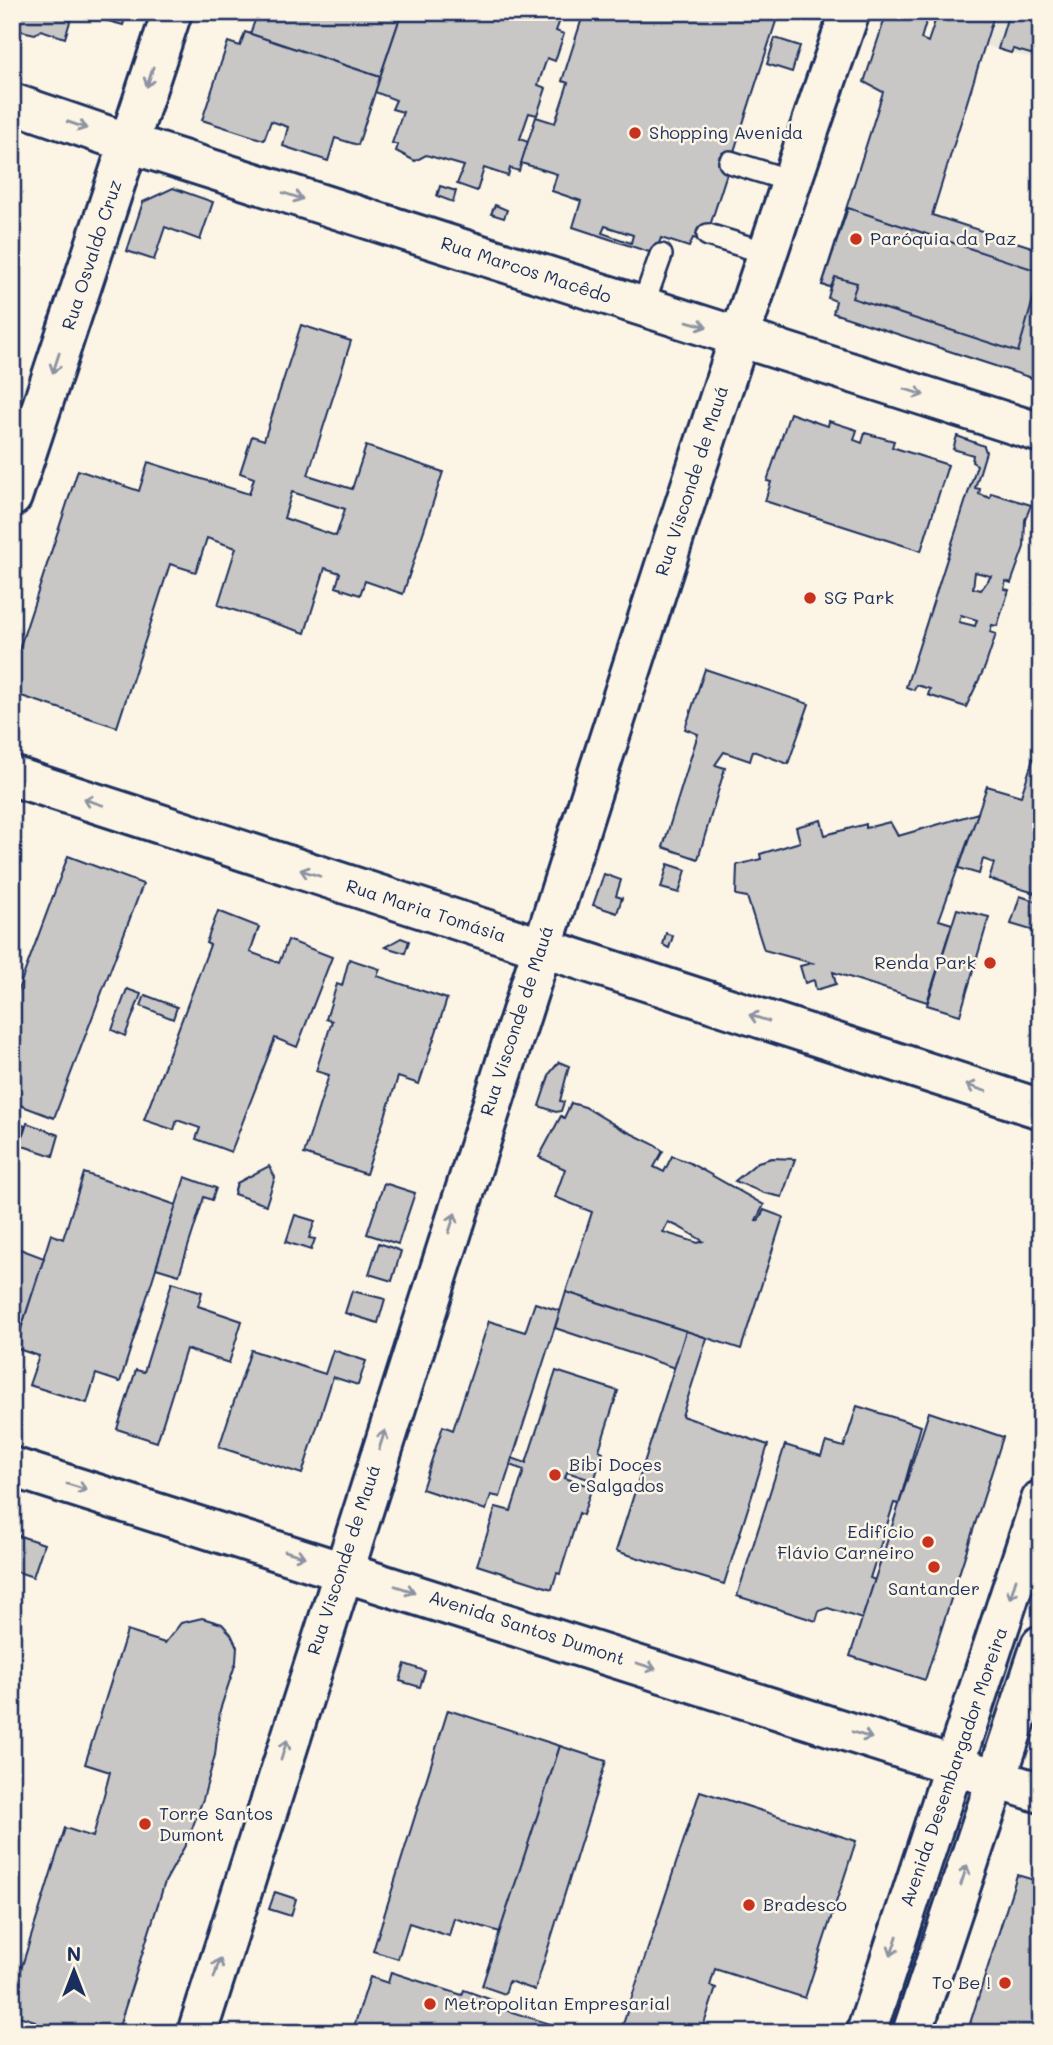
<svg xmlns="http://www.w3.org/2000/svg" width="1053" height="2045" font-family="Mali,sans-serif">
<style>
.built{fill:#ece7dc}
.building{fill:#c8c7c6;stroke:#1b2f5e;stroke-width:2;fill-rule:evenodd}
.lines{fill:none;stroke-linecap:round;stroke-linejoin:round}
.service-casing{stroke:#1b2f5e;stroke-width:26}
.minor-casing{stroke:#1b2f5e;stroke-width:44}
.primary-casing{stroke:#1b2f5e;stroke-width:44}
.service{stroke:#fcf5e5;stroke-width:21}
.minor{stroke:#fcf5e5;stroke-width:38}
.primary{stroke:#fcf5e5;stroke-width:38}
.oneway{stroke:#8c92a2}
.poi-dot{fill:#c8321e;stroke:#fcf5e5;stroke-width:2.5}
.labels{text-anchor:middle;stroke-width:5;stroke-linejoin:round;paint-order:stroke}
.poi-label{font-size:18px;fill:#1b2f5e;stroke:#fcf5e5;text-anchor:start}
.street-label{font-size:18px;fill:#1b2f5e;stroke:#fcf5e5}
</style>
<rect width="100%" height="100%" fill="#fcf5e5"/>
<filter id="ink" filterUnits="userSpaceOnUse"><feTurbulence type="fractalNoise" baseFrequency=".0143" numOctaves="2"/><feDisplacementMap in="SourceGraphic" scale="14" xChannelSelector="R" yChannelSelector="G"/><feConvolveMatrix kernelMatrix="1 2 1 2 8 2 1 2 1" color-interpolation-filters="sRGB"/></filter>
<g filter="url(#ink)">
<!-- built -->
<path class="built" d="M997,12h44v49l-55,-15z"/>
<!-- building -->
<g class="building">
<path d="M12,12h61l-8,26 -24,-8 -6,4 -23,-5z"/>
<path d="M96,12h31l-4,13 -29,-8z"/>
<path d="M258,12h144l-22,65 -130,-43z"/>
<path d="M402,12h161l-7,19 8,3 -9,27 -8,-3 -9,27 8,3 -9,27 -8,-2 -9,26 8,3 -9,29 -9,-3 -2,8 -24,-8 -7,23 -20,-7 7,-18 -38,-11 -11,6 -19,-10 2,-6 -6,-2 11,-31 -11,-3 4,-9 -21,-8z"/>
<path d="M584,12h195l-74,229 -12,-3 -4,9 -28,-9 -6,16 -82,-27 8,-26 -29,-10 5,-17 -36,-11 15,-46 19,6 13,-40 -6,-2zM605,226l28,9 -2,8 -29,-10z"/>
<path d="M887,12h42l-8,27 7,3 10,-30h57l-63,203 109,35v131l-208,-68 3,-12 -8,-3 3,-11 -9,-2 61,-193 -19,-10z"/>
<path d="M1009,12h32v45l-28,-8 -2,4 -13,-4z"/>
<path d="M245,32l135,45 -22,68 -23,-7 -7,23 -45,-15 5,-19 -17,-6 -7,19 -62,-20 26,-78 12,4z"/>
<path d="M775,38l25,8 -8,26 -25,-8z"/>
<path d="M440,186l16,5 -3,11 -16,-6z"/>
<path d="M173,188l40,14 -13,38 -35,-13 -11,33 -27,-9 16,-49z"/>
<path d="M495,205l12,5 -3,8 -13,-4z"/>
<path d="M848,208l193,64 -23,80 -166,-54 5,-15 -22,-6 -4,10 -9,-2z"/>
<path d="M301,325l50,16 -43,134 44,14 14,-43 77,26 -40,122 -38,-13 -5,14 -24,-8 4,-14 -15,-5 -20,65 -87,-28 18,-57 -29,-10 -11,34 -26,-8 -53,163 -105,-34v-22l66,-201 61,21 9,-29 101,32 5,-16 -14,-5 12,-37 12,4zM292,492l53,17 -9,27 -52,-18z"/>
<path d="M790,413l31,11 7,2 1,-5 28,9 -3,10 8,3 3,-10 29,8 -2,6 56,18 -27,86 -156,-50 6,-19 -4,-1z"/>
<path d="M957,436l27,10 2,6 -11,36 5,1 -1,5 11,4 1,-5 40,12 -6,15 -1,27 -13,36 -5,-2 -2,8 5,1 -12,36 -5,-1 -2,7 6,2 -11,33 -19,40 -38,-12 2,-6 -14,-4 -2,5 -8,-3 71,-222 -5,-3 1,-7 -20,-6zM975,572l16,4 -10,14 -8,-2zM961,615l16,5 -2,6 -16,-4z"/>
<path d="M705,669l104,35 -21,60 -35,-13 -3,10 -26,-9 -9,13 10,3 -27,91 -35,-12 35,-113 -13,-5z"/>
<path d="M1041,735v160l-52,-16 5,-16 -11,-4 -4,15 -20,-6 28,-82 34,10z"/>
<path d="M978,813l-39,107 13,4 -25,78 -94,-30 3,12 -20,6 -2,-10 -9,3 -5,-17 12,-3 -48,-13 -17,-53 -11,-2 1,-30 24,-6 -1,-5 40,-12 -4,-15 25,-7 4,15 41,-11v4l24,-6 8,14z"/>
<path d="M68,856l75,28 -89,234 -42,-16v-96z"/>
<path d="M668,864l18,6 -7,23 -18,-5z"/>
<path d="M604,874l17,6 -5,16 6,2 -5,15 -24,-8z"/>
<path d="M1020,896l21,7v30l-30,-9z"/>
<path d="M957,909l32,8 -29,98 -33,-10z"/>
<path d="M218,911l41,16 -9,25 29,11 9,-23 44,17 -35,90 -22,-9 -44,114 -35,-13 4,-11 -23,-8 -3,10 -30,-10 66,-175 -4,-2z"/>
<path d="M666,933l7,3 -4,12 -6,-3z"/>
<path d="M401,938l8,3 -4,12 -20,-6z"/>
<path d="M349,959l31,10 -3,7 70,23 -28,85 -21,-7 -32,97 -62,-20 25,-79 -13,-4 16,-50 -6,-2 11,-35 5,2z"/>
<path d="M127,989l14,5 -16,42 -13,-6z"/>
<path d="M145,995l32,12 -4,12 -32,-13z"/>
<path d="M559,1062l10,4 -9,35 4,1 -3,9 -5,1 -17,-6 11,-33z"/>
<path d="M571,1103l14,4 35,21 33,16 10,7 -9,16 10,5 8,-16 16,6 76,43 -8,15 2,1 6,-11 19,7 -42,132 -175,-57 26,-80 -37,-15 10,-28 -26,-12 22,-41 3,2zM668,1222l11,5 24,14 -5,2 -35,-11z"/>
<path d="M12,1122l13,4 -13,41z"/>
<path d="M27,1123l32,12 -6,21 -33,-11z"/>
<path d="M772,1158l23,1 -13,38 -18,-4 -29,-12 23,-19z"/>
<path d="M269,1166l6,11 -9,28 -32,-11 3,-11z"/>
<path d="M84,1173l92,32 -56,177 -24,-8 -9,29 -58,-18 10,-29 -24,-8 36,-114 12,5z"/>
<path d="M185,1177l31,11 -4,12 -8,-3 -25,78 -23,-7z"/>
<path d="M384,1183l31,10 -17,51 -31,-10z"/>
<path d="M295,1215l20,6 -6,17 6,1 -4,11 -25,-8z"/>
<path d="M379,1243l22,8 -9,30 -23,-7z"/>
<path d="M12,1246l32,12 -32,98z"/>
<path d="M172,1282l30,10 -4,14 44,15 -13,42 -43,-14 -29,93 -40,-13 19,-59 8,2z"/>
<path d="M352,1291l33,8 -7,24 -33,-10z"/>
<path d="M566,1292l120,39 -11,37 -120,-40z"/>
<path d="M535,1303l25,8 -60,186 -9,-2 -5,15 -64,-21 21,-63 10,4 36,-109 36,11z"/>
<path d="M686,1331l21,7 -25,78 86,29 -44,139 -108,-33z"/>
<path d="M251,1350l74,24 8,-24 33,11 -8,24 -25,-8 -31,97 -83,-27z"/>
<path d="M556,1371l62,20 -19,59 4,2 -9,29 -27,-9 -2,6 27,9 -9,28 -4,-2 -19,61 -3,-1 -5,16 -75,-24 19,-58 15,4 13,-41 -14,-5 2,-7 14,5z"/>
<path d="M857,1406l64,20 -22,78 -5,-1 -24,75 5,2 -13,39 -34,-11 -9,3 -3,10 -79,-25 48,-151 36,11 5,-14 18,5z"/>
<path d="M929,1412l74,25 -78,243 -75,-24z"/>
<path d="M14,1534l30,10 -11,33 -21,-7z"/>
<path d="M202,1618l20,6 9,10 6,13 -1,15 -16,48 -5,45 -12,44 -16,43 -22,40 -48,151h-86l4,-12 -23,-7v-16l53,-170 28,9 17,-65 -25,-8 42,-133 38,12 16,-20z"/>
<path d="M405,1664l20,7 -5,16 -20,-6z"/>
<path d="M448,1710l112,36 -60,186 -46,-14 -5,18 -40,-13 -11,36 -25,-8z"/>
<path d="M560,1746l46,15 -71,229 -26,-9 -4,13 -23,-8z"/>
<path d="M700,1791l156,50 -51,157 -90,-29 -5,17 6,2 -15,45h-81z"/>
<path d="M1017,1875l24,7v151h-74z"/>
<path d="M275,1892l21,7 -5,17 -22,-7z"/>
<path d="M391,1972l71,23 2,-5 34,12 -2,5 73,23 -1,3h-216l18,-56 18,6z"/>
</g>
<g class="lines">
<!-- service casing -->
<g class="service-casing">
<g id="service">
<path d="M730,162l61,19"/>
<path d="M708,235l59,18"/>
<path d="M642,308l19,-53"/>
</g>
</g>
<!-- minor casing -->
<g class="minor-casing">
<g id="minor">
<path d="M12,103l117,40 912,290"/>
<path d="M12,497l160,-485"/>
<path d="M12,776l1029,333"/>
<path d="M197,2033c125,-405 254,-808 385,-1210 87,-271 174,-542 268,-811"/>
</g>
</g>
<!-- primary casing -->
<g class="primary-casing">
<g id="primary">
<path d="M12,1467l1029,326"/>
<path d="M866,2033l175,-533"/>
<path d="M912,2033l129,-388"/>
</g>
</g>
<!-- service -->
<use href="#service" class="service"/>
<!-- minor -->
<use href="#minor" class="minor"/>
<!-- primary -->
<use href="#primary" class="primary"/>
</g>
<!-- one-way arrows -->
<defs><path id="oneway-shaft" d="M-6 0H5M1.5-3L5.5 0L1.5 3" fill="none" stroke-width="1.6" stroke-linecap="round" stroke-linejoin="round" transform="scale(1.75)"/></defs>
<g class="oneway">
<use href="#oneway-shaft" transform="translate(150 77) rotate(108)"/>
<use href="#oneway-shaft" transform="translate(77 125) rotate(19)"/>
<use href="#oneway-shaft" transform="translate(293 196) rotate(18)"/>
<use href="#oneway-shaft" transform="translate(697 324) rotate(16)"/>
<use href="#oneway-shaft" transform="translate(56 363) rotate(108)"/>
<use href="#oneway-shaft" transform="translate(914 392) rotate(18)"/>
<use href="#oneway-shaft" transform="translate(93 802) rotate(-162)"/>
<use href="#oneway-shaft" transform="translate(310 873) rotate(-162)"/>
<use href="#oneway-shaft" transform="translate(759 1018) rotate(-162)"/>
<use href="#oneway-shaft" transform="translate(976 1088) rotate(-162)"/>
<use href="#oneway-shaft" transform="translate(452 1223) rotate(-72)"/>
<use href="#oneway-shaft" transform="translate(382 1440) rotate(-72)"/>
<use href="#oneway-shaft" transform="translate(77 1487) rotate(17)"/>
<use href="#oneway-shaft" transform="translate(295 1554) rotate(17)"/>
<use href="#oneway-shaft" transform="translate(405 1589) rotate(18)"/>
<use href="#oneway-shaft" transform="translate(1013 1589) rotate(107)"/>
<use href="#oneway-shaft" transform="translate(646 1666) rotate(18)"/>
<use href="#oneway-shaft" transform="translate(862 1735) rotate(18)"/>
<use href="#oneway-shaft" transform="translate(284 1750) rotate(-73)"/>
<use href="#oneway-shaft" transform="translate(964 1875) rotate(-72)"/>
<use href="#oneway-shaft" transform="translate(894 1946) rotate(108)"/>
<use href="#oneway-shaft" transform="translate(217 1968) rotate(-73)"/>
</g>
</g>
<!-- markers -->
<g class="poi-dot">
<circle cx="635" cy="133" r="7"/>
<circle cx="856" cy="239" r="7"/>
<circle cx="810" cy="598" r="7"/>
<circle cx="990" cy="963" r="7"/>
<circle cx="555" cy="1475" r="7"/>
<circle cx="928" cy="1542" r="7"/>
<circle cx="934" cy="1567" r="7"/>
<circle cx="145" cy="1824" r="7"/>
<circle cx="749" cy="1905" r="7"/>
<circle cx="1005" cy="1983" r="7"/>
<circle cx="430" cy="2004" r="7"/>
</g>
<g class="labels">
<!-- poi labels -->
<g class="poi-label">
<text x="649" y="139">Shopping Avenida</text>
<text x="870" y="245">Paróquia da Paz</text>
<text x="824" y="604">SG Park</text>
<text x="976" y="969" text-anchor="end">Renda Park</text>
<text x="569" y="1471">Bibi Doces<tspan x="569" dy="21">e Salgados</tspan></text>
<text x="914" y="1538" text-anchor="end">Edifício<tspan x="914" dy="21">Flávio Carneiro</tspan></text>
<text x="934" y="1595" text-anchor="middle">Santander</text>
<text x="159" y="1820">Torre Santos<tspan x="159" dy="21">Dumont</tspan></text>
<text x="763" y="1911">Bradesco</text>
<text x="991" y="1989" text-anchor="end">To Be !</text>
<text x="444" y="2010">Metropolitan Empresarial</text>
</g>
<!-- street labels -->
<g class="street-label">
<text transform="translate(92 255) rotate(-72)" y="6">Rua Osvaldo Cruz</text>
<text transform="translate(526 270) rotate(18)" y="6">Rua Marcos Macêdo</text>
<text transform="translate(692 481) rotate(-72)" y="6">Rua Visconde de Mauá</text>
<text transform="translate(426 911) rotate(18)" y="6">Rua Maria Tomásia</text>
<text transform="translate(517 1021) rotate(-72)" y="6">Rua Visconde de Mauá</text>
<text transform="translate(344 1560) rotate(-72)" y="6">Rua Visconde de Mauá</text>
<text transform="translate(527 1628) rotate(18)" y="6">Avenida Santos Dumont</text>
<text transform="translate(954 1767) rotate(-71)" y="6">Avenida Desembargador Moreira</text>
</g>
</g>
<!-- margin -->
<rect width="1053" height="2045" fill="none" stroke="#fcf5e5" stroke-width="42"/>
<rect x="21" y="21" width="1011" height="2003" fill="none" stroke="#1b2f5e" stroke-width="2.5" filter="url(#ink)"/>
<!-- north arrow -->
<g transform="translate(74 1971)" stroke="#fcf5e5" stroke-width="5" paint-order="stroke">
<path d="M0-5L12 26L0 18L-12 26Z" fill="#1b2f5e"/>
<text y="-10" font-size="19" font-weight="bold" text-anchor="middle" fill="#1b2f5e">N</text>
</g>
</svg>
